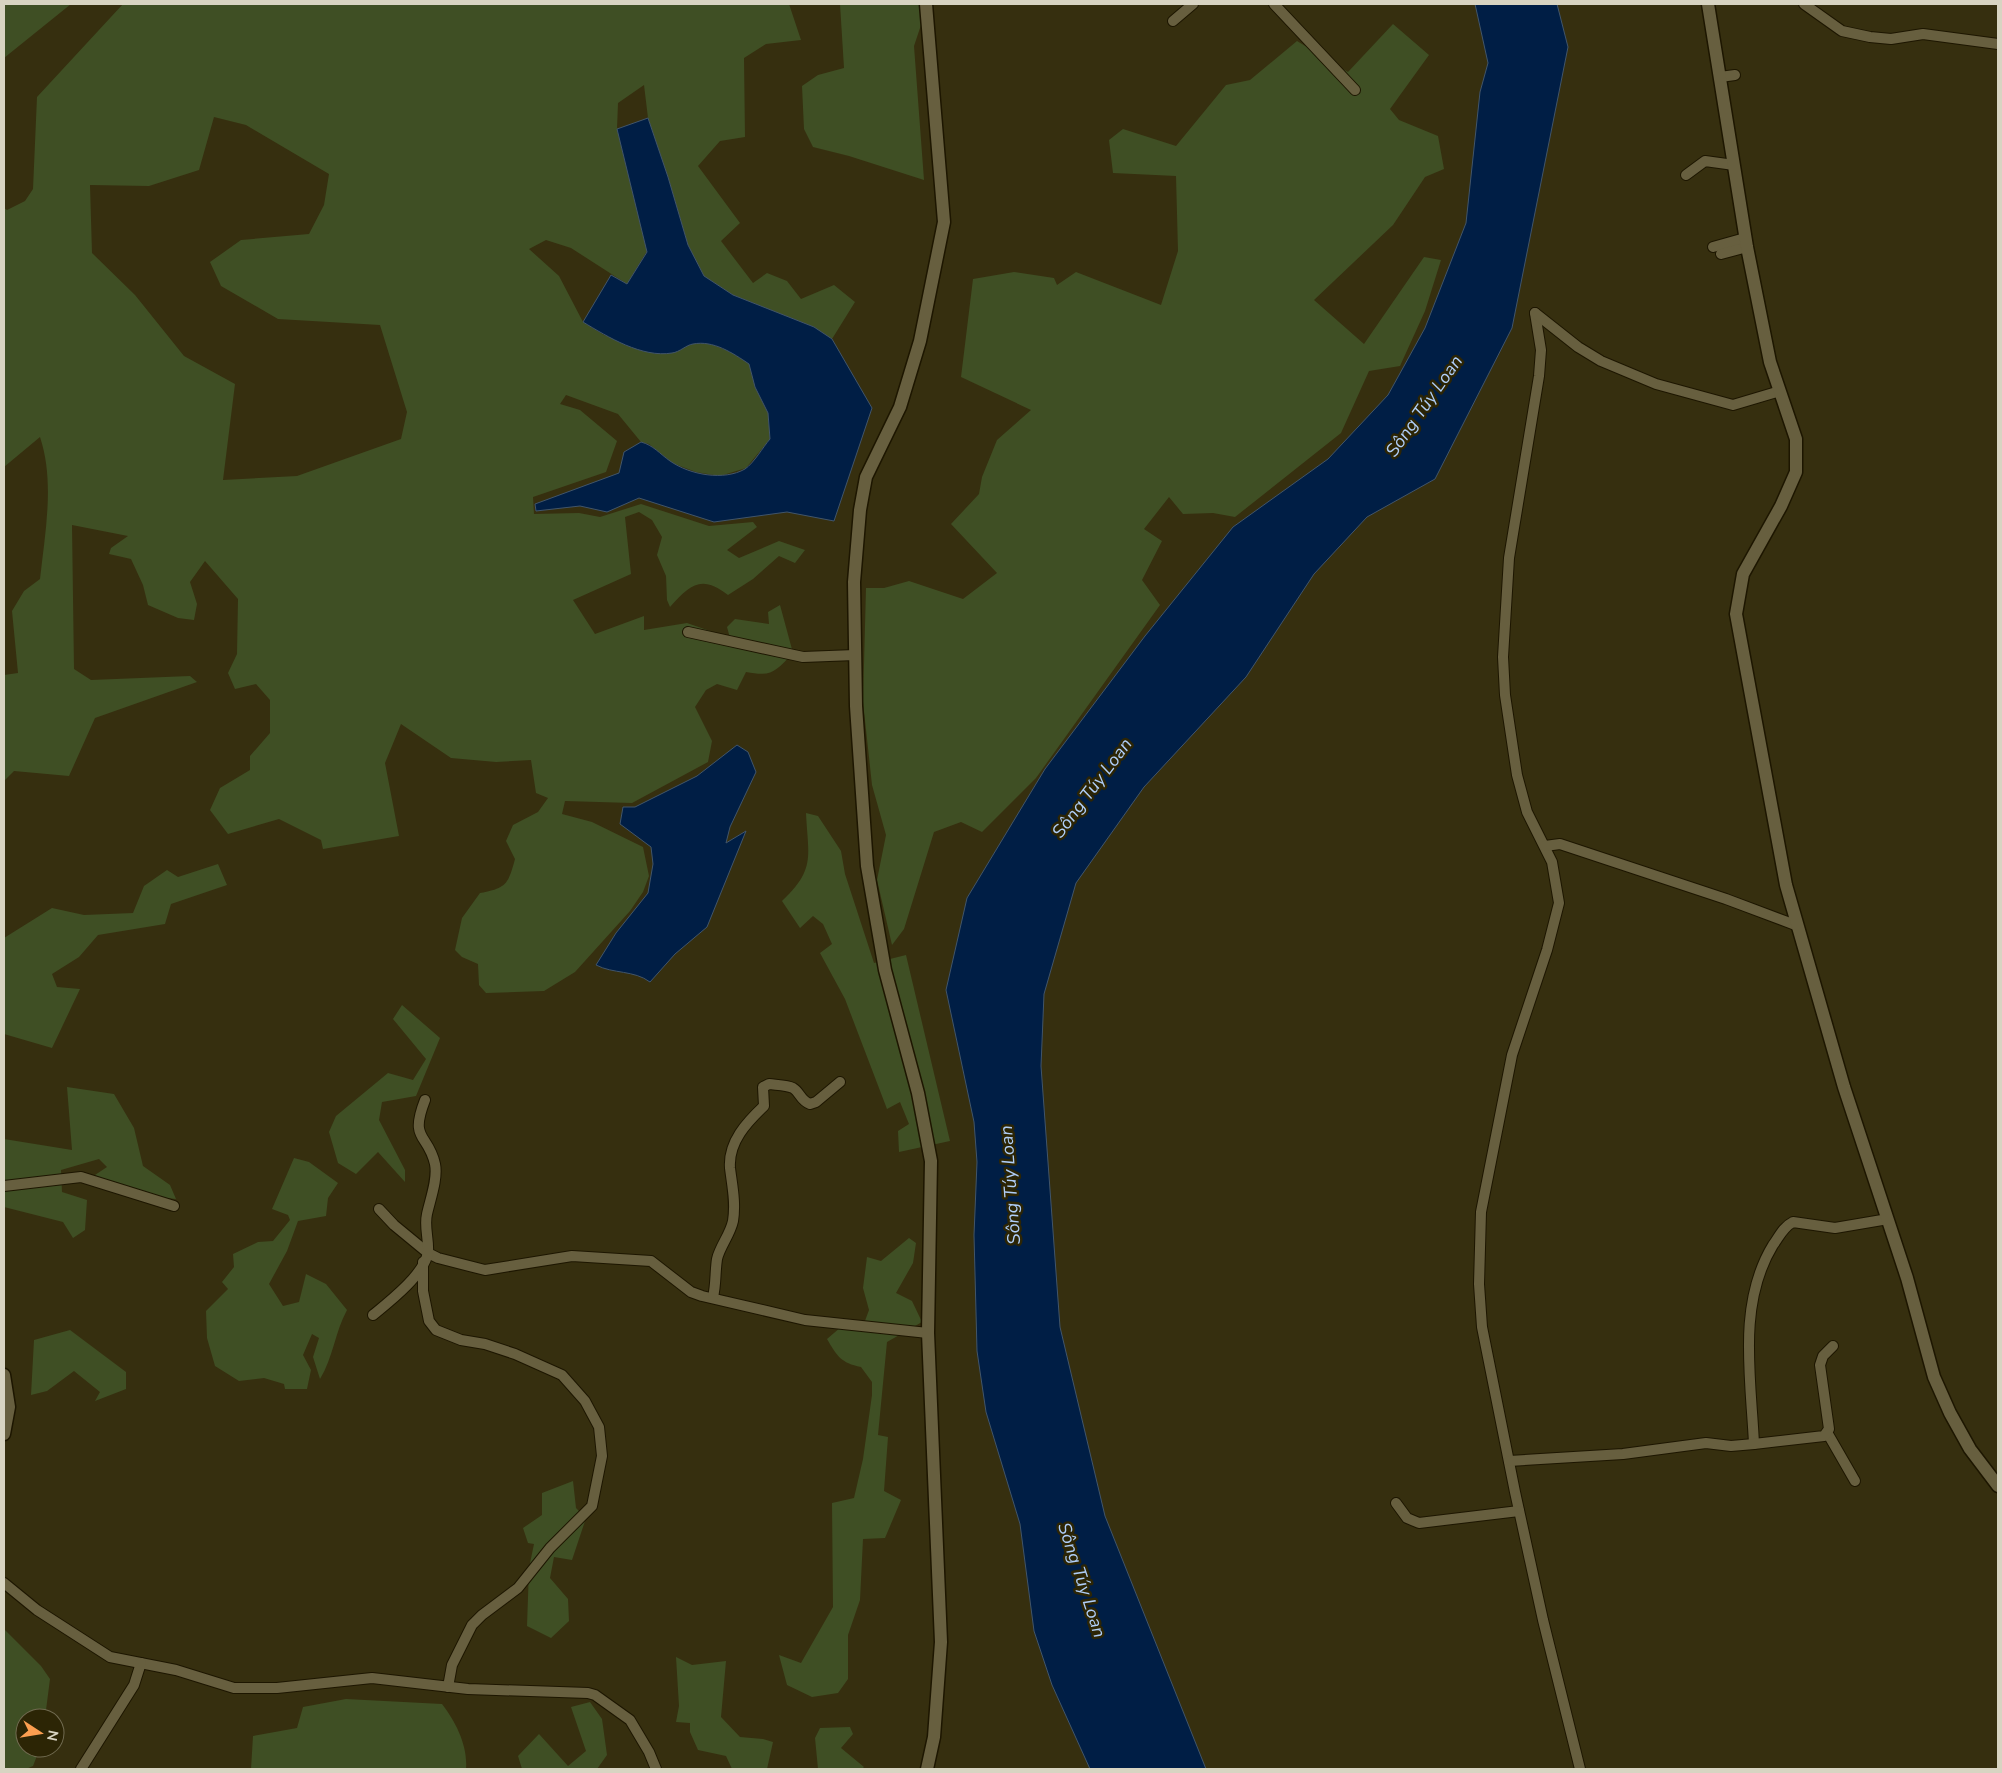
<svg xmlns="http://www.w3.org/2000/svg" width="2002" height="1773" font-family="'Nunito Sans',sans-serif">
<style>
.green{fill:#3f4f24;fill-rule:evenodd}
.water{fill:#001e45;stroke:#41556a}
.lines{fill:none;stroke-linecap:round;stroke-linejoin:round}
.minor-casing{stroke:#1d1600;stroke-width:12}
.tertiary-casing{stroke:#1d1600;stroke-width:15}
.minor{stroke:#675f3f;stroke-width:10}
.tertiary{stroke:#675f3f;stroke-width:12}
.labels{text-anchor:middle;stroke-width:5;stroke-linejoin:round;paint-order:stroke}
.water-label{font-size:18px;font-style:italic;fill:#afcef8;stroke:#2c2505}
</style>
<rect width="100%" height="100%" fill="#362f0f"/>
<!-- green -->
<g class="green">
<path d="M4,4h67l-67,54z"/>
<path d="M123,4h666l12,36 -35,4 -22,14 1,79 -25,4 -22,25 42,57 -19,18 32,42 14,-10 20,8 14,18 33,-14 21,17 -23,37 -18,-12 -81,-32 -29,-19 -16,-31 -20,-68 -20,-59 -4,-33 -26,18 -1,26 30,122 -20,33 -56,-36 -25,-8 -17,9 30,27 24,46 21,13 69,18 18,-9 15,-2 27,11 16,11 6,23 13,26 2,26 -24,29 -26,8 -24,-4 -24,-9 -23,-19 -8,-2 -23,-28 -52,-19 -6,9 20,6 37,31 -11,31 -73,25 1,17 45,-1 21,4 41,-13 68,22 44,-4 4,5 -30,23 12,8 40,-17 26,9 -10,13 -16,-7 -26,23 -25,16c-27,-21 -38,-10 -58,12l-3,-7 -1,-24 -9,-21 5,-18 -10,-17 -13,-8 -14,5 6,57 -58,26 22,34 49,-18v14l43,-7 43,15 -3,-11 8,-8 34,5 -1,-12 12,-7 13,48c-18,19 -21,24 -47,19l-9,18 -20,-6 -11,6 -11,17 17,34 -4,21 -76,41 -67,-2 -3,13 30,8 51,25 6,29 -6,16 -13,19 -55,61 -31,19 -58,2 -7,-8 -1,-21 -16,-7 -7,-7 7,-32 18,-25c26,-5 28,-8 35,-34l-9,-18 7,-16 25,-13 10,-14 -12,-5 -5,-33 -35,2 -45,-4 -50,-34 -16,39 14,73 -76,13 -2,-9 -42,-21 -51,15 -18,-24 10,-22 30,-18v-14l20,-23v-33l-14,-16 -21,5 -7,-16 9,-19 1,-55 -33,-38 -15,21 7,22 -3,16 -16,-2 -30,-13 -5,-20 -12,-26 -22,-5 2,-6 17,-12 -56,-11 2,144 17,11 99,-4 7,6 -102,36 -26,58 -55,-5 -10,10v-106l14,-2 -6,-62 12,-20 16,-12c5,-46 15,-97 0,-142l-36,30v-259l3,2 18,-9 8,-12 4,-92zM214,117l32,8 83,49 -5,31 -15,29 -68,6 -31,22 11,24 57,33 102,6 27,87 -6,27 -104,37 -74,4 12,-96 -51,-28 -49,-61 -43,-42 -2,-68 59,1 50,-16z"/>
<path d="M840,4h88l-14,42 10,134 -75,-24 -36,-9 -9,-18 -2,-43 16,-11 26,-7z"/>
<path d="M1393,24l36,31 -39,54 9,11 39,16 6,33 -19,8 -32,48 -79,75 50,44 60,-87 17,3 -16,51 -25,55 -31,5 -28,62 -106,84 -22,-4 -30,1 -14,-17 -25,32 18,12 -20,39 18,25 -124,173 -54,54 -21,-10 -27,10 -30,97 -12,16 -15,-65 9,-45 -14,-50 -9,-83 3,-114h18l25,-7 54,18 34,-26 -46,-49 28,-30 3,-17 15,-37 34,-30 -70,-33 12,-98 41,-7 40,6 3,7 19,-13 85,33 17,-54 -2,-75 -63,-3 -4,-33 14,-11 53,17 50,-61 24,-5 47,-39 51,31z"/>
<path d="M806,813l12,3 23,35 4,23 29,89 32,-8 44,186 -51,11 -1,-21 11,-7 -9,-22 -13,7 -42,-110 -25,-46 12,-9 -9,-20 -10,-8 -13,12 -18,-27c34,-32 26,-45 24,-88z"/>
<path d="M218,864l9,21 -56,19 -6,20 -67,11 -19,22 -27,17 5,13 23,2 -28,59 -48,-14v-96l48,-30 32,7 49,-2 11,-27 23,-16 11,7z"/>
<path d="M402,1005l38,33 -24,58 -34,6 -3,18 26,50v12l-27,-30 -22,22 -18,-11 -9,-31 7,-16 52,-43 25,7 13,-21 -33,-40z"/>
<path d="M67,1087l47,7 20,34 9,38 27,19 6,14 -37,-4 -44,-20 12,-8 -8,-8 -38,11 1,22 25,8 -2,30 -12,8 -10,-16 -59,-15v-68l68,11z"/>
<path d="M294,1158l15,4 29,21 -10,15 -2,18 -28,5 -11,30 -18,33 14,22 16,-4 7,-28 20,10 21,26c-12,22 -14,48 -27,69l-7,-22 6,-19 -7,-4 -9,21 8,15 -4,19h-22l-1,-5 -20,-6 -25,3 -24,-15 -8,-28 -1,-27 22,-22 -6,-7 12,-15 -1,-13 25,-12 15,-1 17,-21 -2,-5 -16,-6z"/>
<path d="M909,1238l7,5 -3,20 -17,30 16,8 10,21 -35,20 -9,93 10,2 -4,54 17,9 -16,38 -22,1 -3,61 -12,35v44l-10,14 -26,4 -25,-12 -8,-30 22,8 32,-56 -1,-104 22,-5 9,-39 9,-64v-13l-11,-15c-20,-4 -24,-11 -34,-28l14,-12 21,2 7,-19 -6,-22 4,-31 14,4z"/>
<path d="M70,1330l56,42v17l-31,12 5,-9 -26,-21 -27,20 -16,4 3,-55z"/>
<path d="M573,1481l3,27 10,10 -14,42 -18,-3 -4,21 18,21 1,22 -18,17 -24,-12 2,-58 5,-24 -6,-1 -5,-15 19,-13v-22z"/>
<path d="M4,1629l37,37 9,13 -5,39h-20v30h15l-7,18 -7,3h-22z"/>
<path d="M676,1657l16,8 34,-4 -5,56 19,20 23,2 10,3 -6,27h-35l-6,-13 -28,-6 -8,-18v-9l-14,-1 3,-16z"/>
<path d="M346,1699l96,5c14,18 26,42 24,65h-215l2,-33 44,-8 6,-21z"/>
<path d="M590,1702l12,17 5,36 -10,14h-75l-4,-13 21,-22 29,32 18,-15 -15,-44z"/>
<path d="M850,1727l3,7 -12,14 23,19 -2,2h-44l-3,-31 5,-10z"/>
</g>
<!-- water -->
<g class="water">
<path d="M1475,4h82l11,43 -56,281 -77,151 -68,38 -53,57 -68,103 -102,110 -68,96 -32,111 -3,72 19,261 45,189 101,253h-116l-38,-84 -18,-54 -14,-107 -34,-112 -9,-61 -3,-116 3,-73 -3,-40 -28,-132 21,-92 78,-129 100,-133 88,-109 95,-68 60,-64 37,-67 41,-105 14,-131 8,-29z"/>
<path d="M648,118l20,59 20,68 16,31 29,19 81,32 18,12 40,69 -38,113 -47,-9 -73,10 -75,-24 -32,14 -27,-6 -44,5 -1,-7 84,-31 5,-21 17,-10c12,3 19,12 29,19 20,14 54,20 75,8 9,-6 18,-22 25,-30l-2,-26 -13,-26 -6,-23c-16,-11 -36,-24 -56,-20 -7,1 -13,8 -21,9 -30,5 -64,-16 -89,-31l28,-47 16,9 20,-32 -30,-123z"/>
<path d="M737,745l11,7 8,20 -26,55 -4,16 20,-12 -39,96 -32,27 -25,28c-16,-12 -37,-8 -54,-17l20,-32 32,-40 5,-29 -2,-17 -31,-23 3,-17h12l62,-31z"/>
</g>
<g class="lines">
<!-- minor casing -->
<g class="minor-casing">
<g id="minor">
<path d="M1274,4l81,86"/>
<path d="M1804,4l38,27 28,6 21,2 32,-5 75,10"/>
<path d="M1173,21l20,-17"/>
<path d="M1720,77l15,-2"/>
<path d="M1686,175l19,-14 29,4"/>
<path d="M1713,247l32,-9"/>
<path d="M1721,254l26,-7"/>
<path d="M1535,313l6,37 -2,26 -30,182 -6,99 2,38 12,80 10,37 25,50 7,41 -12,47 -35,105 -31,157 -2,72 3,43 33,165 28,128 37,149"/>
<path d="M1535,313l43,34 23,14 55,23 77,21 47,-14"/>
<path d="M688,632l115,25 52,-2"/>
<path d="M1545,846l15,-2 166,55 72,27"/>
<path d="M4,1186l77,-9 93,29"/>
<path d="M379,1209l15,16 34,28 10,5 47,12 87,-14 79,5 40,31 11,4 103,24 123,13"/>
<path d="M423,1262v29l6,30 7,9 25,10 24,4 30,10 47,21 23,26 14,26 3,29 -10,50 -42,42 -32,40 -36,27 -10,10 -20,40 -4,22"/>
<path d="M713,1297c3,-12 2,-25 4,-38 3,-13 13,-24 16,-38 3,-19 -1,-36 -3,-53 -2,-26 17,-46 34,-62l-1,-19 6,-3c7,1 18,1 24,4 7,4 7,12 17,16l6,-2 24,-20"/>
<path d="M373,1315c16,-13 52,-41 55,-63 1,-13 -4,-25 -1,-38 3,-14 11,-35 8,-50 -7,-31 -26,-23 -10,-64"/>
<path d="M1828,1434l27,47"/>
<path d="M1754,1444c-3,-66 -17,-140 19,-199 6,-8 10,-18 20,-23l42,6 53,-9"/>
<path d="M1509,1461l114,-7 83,-11 25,3 23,-2 70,-8 5,-7 -9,-64 3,-9 10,-10"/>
<path d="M1396,1503l11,15 12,5 100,-12"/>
<path d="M4,1583l33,27 73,47 66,13 58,18h43l95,-10 96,11 120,4 7,2 35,25 19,32 7,17"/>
<path d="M81,1769l53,-84 7,-22"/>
</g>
</g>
<!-- tertiary casing -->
<g class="tertiary-casing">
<g id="tertiary">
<path d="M926,4l18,218 -24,119 -20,66 -34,70 -6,33 -6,72 2,124 11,160 18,104 33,123 13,68 -3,172 13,309 -7,95 -7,32"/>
<path d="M1708,4l39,243 23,115 26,77v33l-15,34 -38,68 -7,40 50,271 58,202 63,191 27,99 16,36 20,36 28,37"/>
<path d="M4,1375l5,32 -5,27"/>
</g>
</g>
<!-- minor -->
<use href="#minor" class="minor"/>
<!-- tertiary -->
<use href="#tertiary" class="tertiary"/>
</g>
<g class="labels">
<!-- water labels -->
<g class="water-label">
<text transform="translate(1424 406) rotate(-55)" y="6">Sông Túy Loan</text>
<text transform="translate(1092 788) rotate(-53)" y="6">Sông Túy Loan</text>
<text transform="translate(1010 1185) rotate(-94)" y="6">Sông Túy Loan</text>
<text transform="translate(1082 1580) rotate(72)" y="6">Sông Túy Loan</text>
</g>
</g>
<!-- border -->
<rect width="2002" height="1773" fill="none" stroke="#d8d4c2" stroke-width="10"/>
<!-- north arrow -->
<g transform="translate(40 1733) rotate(102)"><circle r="24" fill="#2c2505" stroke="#716b51"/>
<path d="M0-4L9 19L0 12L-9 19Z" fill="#fb9e50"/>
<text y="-8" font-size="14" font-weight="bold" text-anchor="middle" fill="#d8d4c2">N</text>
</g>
</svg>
